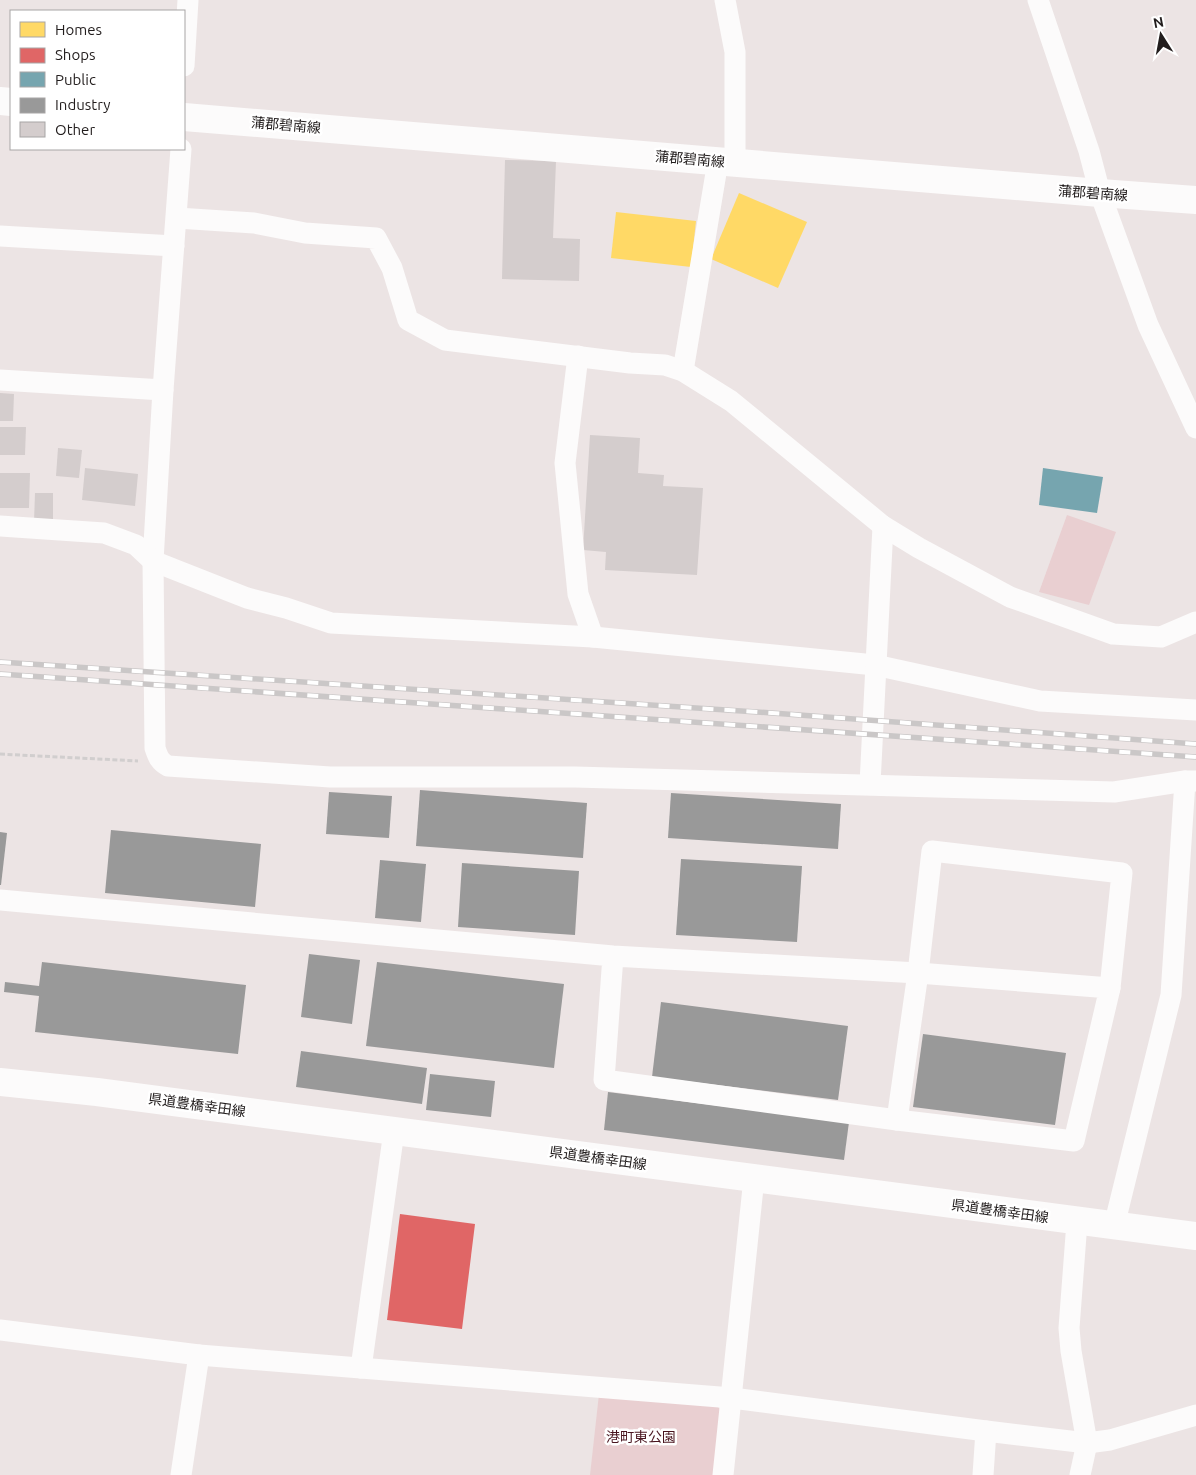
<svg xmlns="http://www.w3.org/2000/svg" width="1196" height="1475" font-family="Ubuntu,'Noto Sans JP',sans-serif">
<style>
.green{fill:#e9cfd1}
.homes{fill:#ffd966}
.shops{fill:#e06666}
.public{fill:#76a5af}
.industry{fill:#999}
.building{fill:#d4cdcd}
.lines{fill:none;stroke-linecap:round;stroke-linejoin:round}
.path{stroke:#d1cece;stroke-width:3;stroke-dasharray:5 2.5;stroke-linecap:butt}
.minor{stroke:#fcfbfb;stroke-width:21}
.major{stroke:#fcfbfb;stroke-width:28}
.rail-casing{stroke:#cac7c7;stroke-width:5.5}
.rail{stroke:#fff;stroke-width:4;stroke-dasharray:11;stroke-linecap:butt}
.labels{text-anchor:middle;stroke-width:5;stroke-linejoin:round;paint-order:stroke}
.street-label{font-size:14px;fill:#221d1d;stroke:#fff}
.park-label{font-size:14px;fill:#49151f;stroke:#fff}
</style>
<rect width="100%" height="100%" fill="#ece4e4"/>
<!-- green -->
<g class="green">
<path d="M1067,515l49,17 -27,73 -50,-13z"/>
<path d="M599,1394l117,11 4,4 -5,66h-125z"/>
</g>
<!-- homes -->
<g class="homes">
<path d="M739,193l68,29 -29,66 -67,-29z"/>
<path d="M616,212l80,9 -5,46 -80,-9z"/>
</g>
<!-- shops -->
<path class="shops" d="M400,1214l75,10 -13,105 -75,-9z"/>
<!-- public -->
<path class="public" d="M1043,468l60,9 -6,36 -58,-8z"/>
<!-- industry -->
<g class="industry">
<path d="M420,790l167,13 -4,55 -167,-12z"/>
<path d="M329,792l63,4 -3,42 -63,-4z"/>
<path d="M671,793l170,11 -3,45 -170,-11z"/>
<path d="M111,830l150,14 -6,63 -150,-14z"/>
<path d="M0,832l7,1 -6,52h-1z"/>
<path d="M681,859l121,7 -5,76 -121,-7z"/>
<path d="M380,860l46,4 -5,58 -46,-4z"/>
<path d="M462,863l117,8 -4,64 -117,-8z"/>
<path d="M309,954l51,6 -8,64 -51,-7z"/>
<path d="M42,962l204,23 -8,69 -203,-22 4,-36 -35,-4 1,-10 34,4z"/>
<path d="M377,962l187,22 -10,84 -188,-22z"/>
<path d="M661,1002l187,24 -10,74 -186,-23z"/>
<path d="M923,1034l143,19 -11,72 -142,-18z"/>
<path d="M301,1051l126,17 -5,36 -126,-17z"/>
<path d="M430,1074l65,7 -4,36 -65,-7z"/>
<path d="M608,1092l241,30 -5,38 -240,-30z"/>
</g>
<!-- building -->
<g class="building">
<path d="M505,160l51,1 -3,77 27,1 -1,42 -77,-2z"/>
<path d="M0,393l14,1 -1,27h-13z"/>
<path d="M0,427h26l-1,28h-25z"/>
<path d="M590,435l50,3 -2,35 26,2 -1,11 40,2 -6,87 -92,-5 1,-18 -23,-2z"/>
<path d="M58,448l24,2 -3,28 -23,-2z"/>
<path d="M85,468l53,6 -3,32 -53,-6z"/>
<path d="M0,473h30l-1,35h-29z"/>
<path d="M35,493h18v29h-19z"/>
</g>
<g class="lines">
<!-- path -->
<path class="path" d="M0,754l138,7"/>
<!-- minor -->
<g class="minor">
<path d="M725,0l10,52v110"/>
<path d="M1038,0l51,151 11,42 48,132 48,103"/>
<path d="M184,66l4,-66"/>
<path d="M181,149l-18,241 -10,171 2,187c3,9 5,14 13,18l162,11h245l539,15 71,-11h11"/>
<path d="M177,218l77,5 51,10 71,5 16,30 16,52 37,20 185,23 35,2 18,6 48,30 152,125 36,22 91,49 103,37 48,3 35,-15"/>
<path d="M0,236l174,10"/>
<path d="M578,356l-13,107 13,131 15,43"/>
<path d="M683,371l35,-210"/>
<path d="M0,380l163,10"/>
<path d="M0,526l104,7 32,12 17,16 71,28 23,9 39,10 45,15 262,14 282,28 165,36 156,9"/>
<path d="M870,784l13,-258"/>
<path d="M0,900l613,56 305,17 192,15 -36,153 -177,-21 -293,-40 9,-124"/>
<path d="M897,1120l21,-147 14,-122 190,22 -12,115"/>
<path d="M1077,1222l-8,106 2,23 16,92 -7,32"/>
<path d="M1114,1226l57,-231 14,-214"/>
<path d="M0,1330l199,25 533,43 254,33 101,12 23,-3 86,-25"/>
<path d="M361,1368l33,-237"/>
<path d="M181,1475l18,-120"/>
<path d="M723,1475l31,-297"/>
<path d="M983,1475l3,-44"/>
</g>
<!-- major -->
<g class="major">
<path d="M0,101l11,1"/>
<path d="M184,117l916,76 96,7"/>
<path d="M0,1082l97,10 1099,144"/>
</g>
<!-- rail casing -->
<g class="rail-casing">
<g id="rail">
<path d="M0,662l772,51 424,31"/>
<path d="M0,674l1196,83"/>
</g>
</g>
<!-- rail -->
<use href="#rail" class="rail"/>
</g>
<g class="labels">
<!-- street labels -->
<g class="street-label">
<text transform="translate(286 125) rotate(5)" y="5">蒲郡碧南線</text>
<text transform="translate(690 159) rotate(5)" y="5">蒲郡碧南線</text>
<text transform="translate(1093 193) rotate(4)" y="5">蒲郡碧南線</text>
<text transform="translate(197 1105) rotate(8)" y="5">県道豊橋幸田線</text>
<text transform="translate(598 1158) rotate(8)" y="5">県道豊橋幸田線</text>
<text transform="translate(1000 1211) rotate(8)" y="5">県道豊橋幸田線</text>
</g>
<!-- park labels -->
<g class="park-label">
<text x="641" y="1442">港町東公園</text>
</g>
</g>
<!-- legend -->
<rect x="10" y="10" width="175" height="140" fill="#ffffff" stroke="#a7a5a5"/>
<rect x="20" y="22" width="25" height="15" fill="#ffd966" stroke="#a7a5a5"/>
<text x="55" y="35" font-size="15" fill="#221d1d">Homes</text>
<rect x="20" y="48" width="25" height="15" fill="#e06666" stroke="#a7a5a5"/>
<text x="55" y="60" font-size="15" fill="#221d1d">Shops</text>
<rect x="20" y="72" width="25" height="15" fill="#76a5af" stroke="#a7a5a5"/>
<text x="55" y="85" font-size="15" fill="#221d1d">Public</text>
<rect x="20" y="98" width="25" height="15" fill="#999999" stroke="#a7a5a5"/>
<text x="55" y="110" font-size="15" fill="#221d1d">Industry</text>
<rect x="20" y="122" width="25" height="15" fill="#d4cdcd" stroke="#a7a5a5"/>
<text x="55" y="135" font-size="15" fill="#221d1d">Other</text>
<!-- north arrow -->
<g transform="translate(1161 35) rotate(349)" stroke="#ffffff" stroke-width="4" paint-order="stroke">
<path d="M0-4L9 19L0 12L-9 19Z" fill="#221d1d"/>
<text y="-8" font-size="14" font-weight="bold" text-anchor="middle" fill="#221d1d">N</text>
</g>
</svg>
